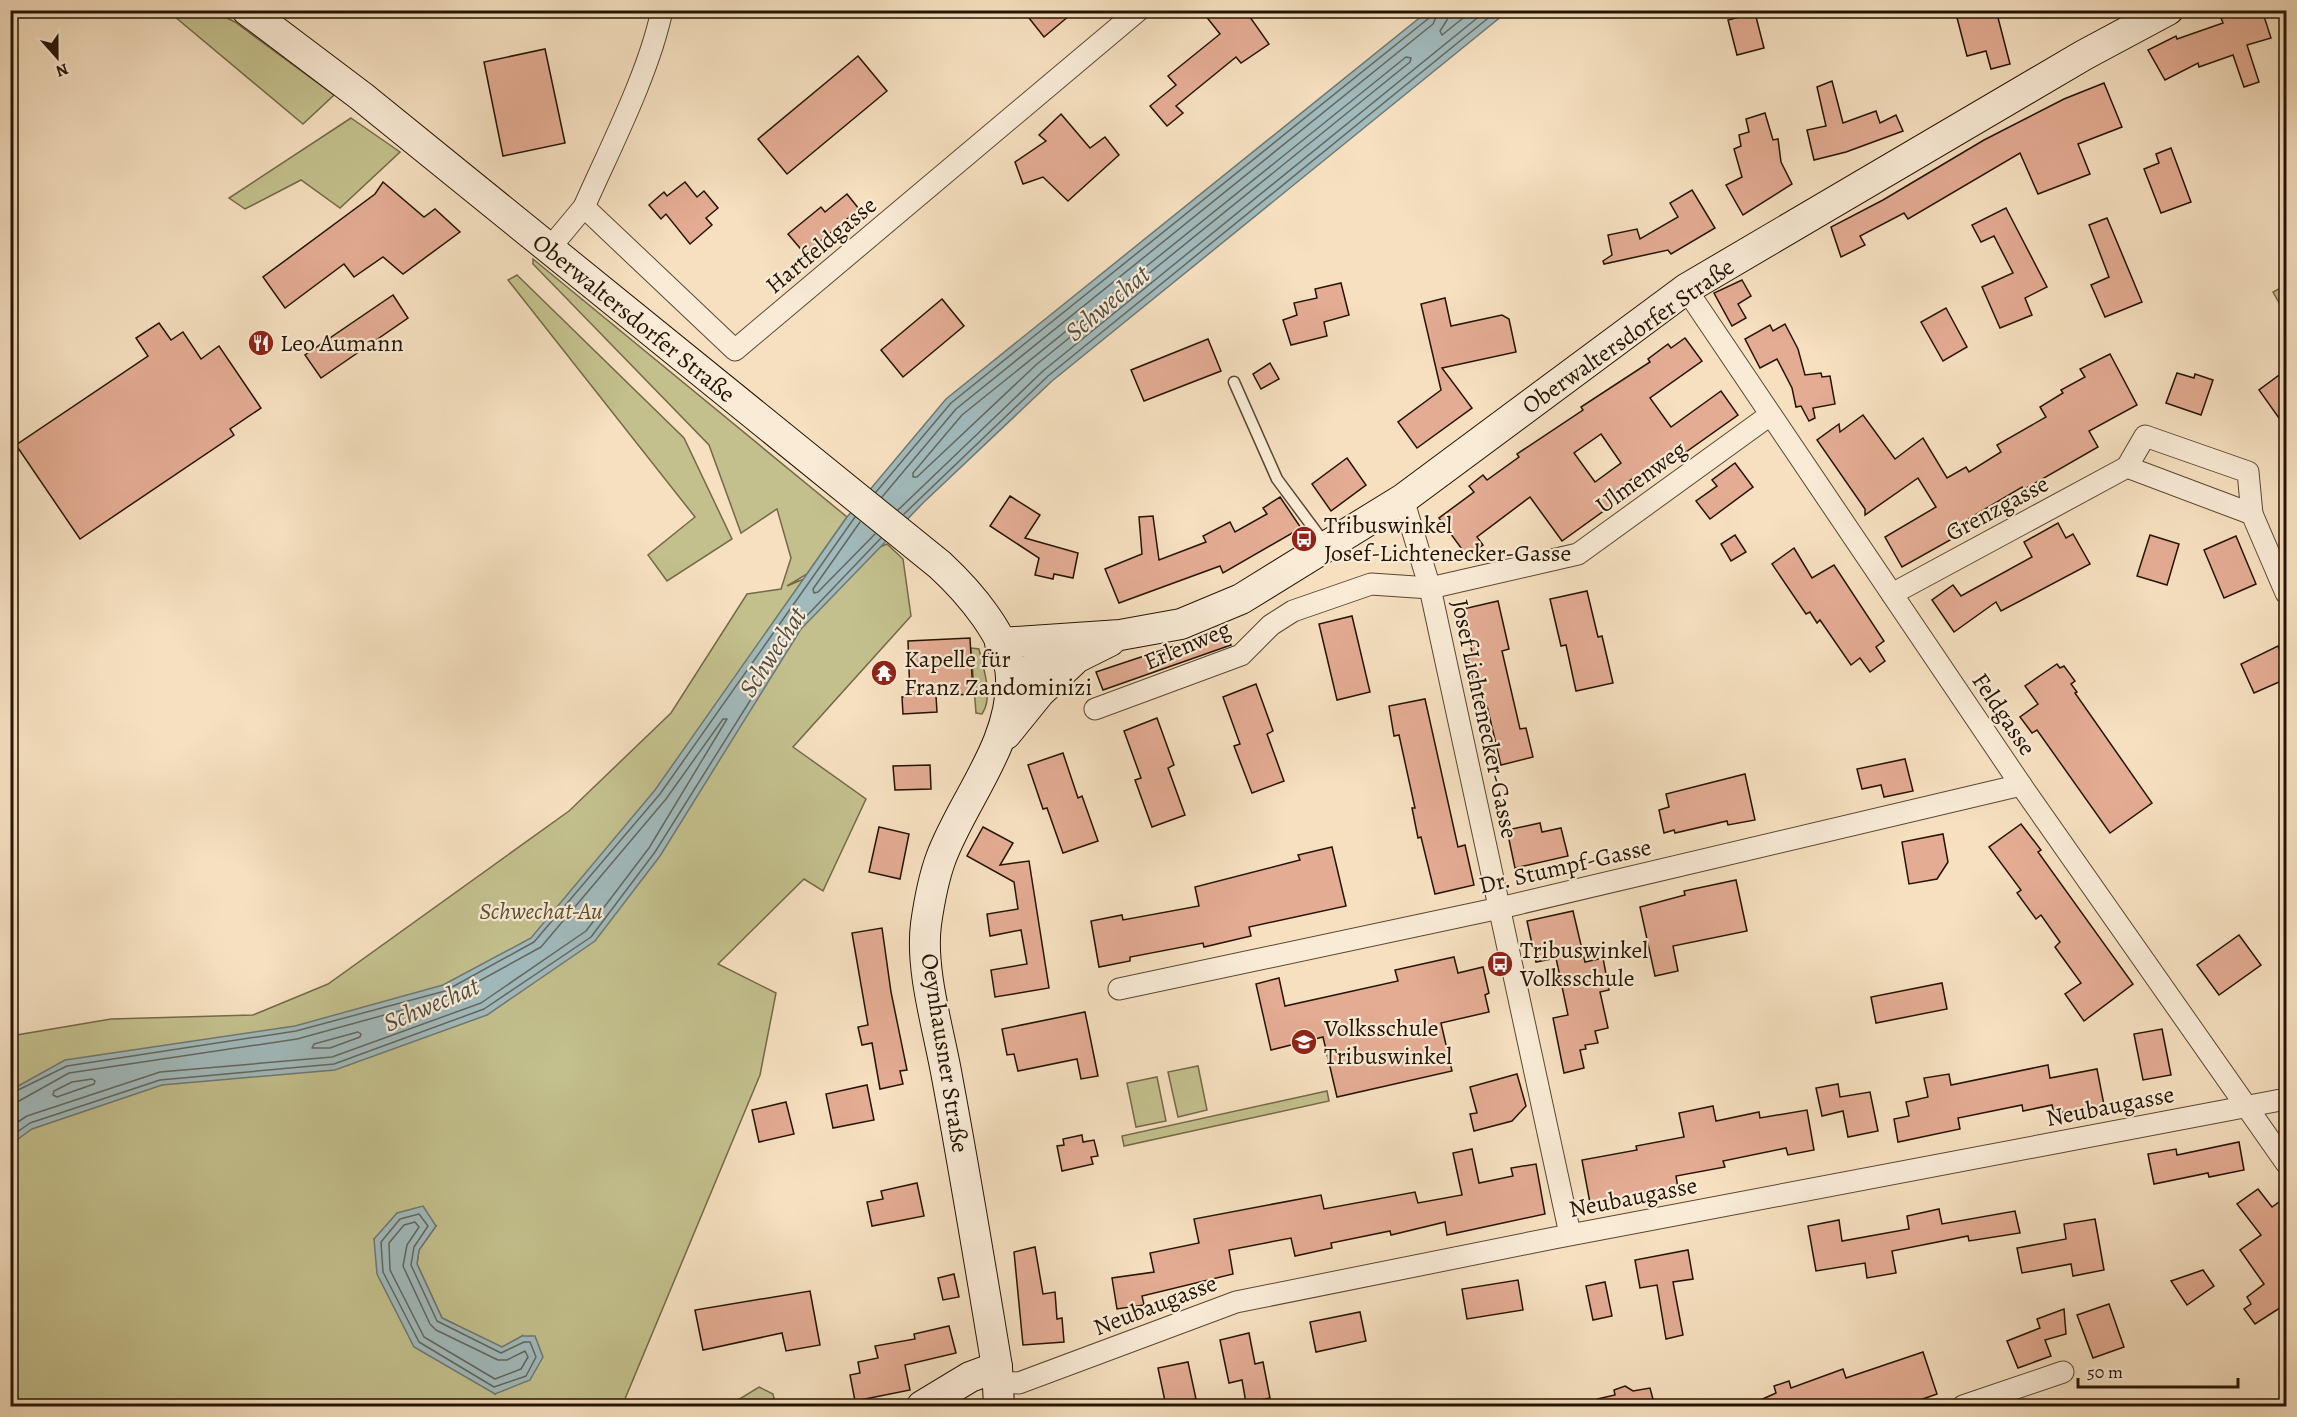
<svg xmlns="http://www.w3.org/2000/svg" width="2297" height="1417" font-family="Alegreya,serif">
<style>
.green{fill:#c3c08d;stroke:#746a48;stroke-width:1.5;fill-rule:evenodd}
.water{fill:#a1babc;stroke:#6f7872;stroke-width:1.5}
.lines{fill:none;stroke-linecap:round;stroke-linejoin:round}
.shore{stroke:#63675f;stroke-width:1.5}
.building{fill:#e4ac93;stroke:#251402;stroke-width:1.5;fill-rule:evenodd}
.lane-casing{stroke:#594732;stroke-width:13}
.street-casing{stroke:#594732;stroke-width:23}
.secondary-casing{stroke:#251402;stroke-width:32}
.lane{stroke:#f9ebd6;stroke-width:10}
.street{stroke:#f9ebd6;stroke-width:21}
.secondary{stroke:#f9ebd6;stroke-width:30}
.labels{text-anchor:middle;stroke-width:4.5;stroke-linejoin:round;paint-order:stroke}
.street-label{font-size:24px;fill:#251402;stroke:#f9ebd6}
.poi-label{font-size:24px;fill:#251402;stroke:#f9ebd6;text-anchor:start}
.park-label{font-size:24px;font-style:italic;fill:#5c5033;stroke:#f9ebd6}
.water-label{font-size:26px;font-style:italic;fill:#504e43;stroke:#f9ebd6}
</style>
<rect width="100%" height="100%" fill="#f6e0c0"/>
<filter id="stains"><feTurbulence type="fractalNoise" baseFrequency=".00333" numOctaves="4"/><feColorMatrix values="0 0 0 0 .2 0 0 0 0 .09 0 0 0 0 .02 0 0 0 .5 -.17"/></filter>
<radialGradient id="worn" r=".72"><stop offset=".6" stop-color="#630" stop-opacity="0"/><stop offset="1" stop-color="#630" stop-opacity=".3"/></radialGradient>
<!-- green -->
<g class="green">
<path d="M168,11h45l22,11 99,73 -31,29z"/>
<path d="M351,118l49,34 -60,56 -39,-28 -56,29 -16,-11z"/>
<path d="M533,259l314,258 -40,57 -20,12 100,-42 16,15 8,57 -118,131 73,52 -43,92 -19,-12 -86,85 58,29 -16,82 -138,331h-611v-370l100,-17 142,-4 75,-31 241,-173 102,-98 76,-119 34,-5 10,-31 -14,-49 -36,24 -32,-88 -176,-181zM436,1226l-17,24 -2,14 25,54 60,30 20,-12 -27,58 -121,-155z"/>
<path d="M517,275l167,163 48,101 -65,42 -19,-26 47,-38 -187,-237z"/>
<path d="M2286,285v30l-13,-23z"/>
<path d="M971,648l8,1c4,18 15,48 3,65l-6,-1z"/>
<path d="M1198,1066l9,44 -29,7 -10,-45z"/>
<path d="M1157,1077l9,44 -30,6 -9,-44z"/>
<path d="M1327,1091l2,10 -205,45 -2,-10z"/>
<path d="M759,1387l14,7 3,12h-48z"/>
</g>
<!-- water -->
<g class="water">
<path d="M1428,11h80l-456,370 -129,122 -122,126 -141,227 -65,85 -108,74 -152,55 -173,15 -130,44 -21,15v-54l54,-30 230,-34 148,-41 88,-47 124,-148 192,-273 99,-118z"/>
<path d="M423,1206l13,20 -17,24 -2,14 25,54 60,29 20,-11h13l8,21 -13,23 -35,14 -81,-47 -37,-73 -3,-35 23,-26z"/>
</g>
<g class="lines">
<!-- shore -->
<g class="shore">
<path d="M1448,10l-1,10 -7,11 2,4 31,-25"/>
<path d="M1406,57l5,1 -1,4 -373,302 -120,113h-4v-4l49,-58z"/>
<path d="M876,492l75,-89 478,-385 2,-8"/>
<path d="M882,497l74,-88 477,-385 6,-14"/>
<path d="M898,510l145,-139 444,-361"/>
<path d="M904,514l144,-138 450,-366"/>
<path d="M860,522l-47,67 1,4 4,-1 57,-58"/>
<path d="M358,1032l3,2 -1,3 -30,11h-18l2,-4z"/>
<path d="M92,1079l3,2 -1,3 -37,13 -4,-2 1,-4 18,-9z"/>
<path d="M10,1094l57,-28 229,-35 149,-40 89,-49 126,-148 195,-277"/>
<path d="M10,1102l9,-1 50,-28 228,-34 153,-42 91,-50 125,-148 57,-80h4l-78,129 -63,83 -105,72 -149,54 -172,15 -133,44 -17,11"/>
<path d="M10,1137l20,-14 130,-43 174,-16 150,-55 107,-72 64,-85 142,-226 84,-88"/>
<path d="M419,1214l9,12 -14,21 -3,18 26,56 64,32 23,-11h6l6,15 -10,19 -32,11 -75,-45 -36,-70 -2,-30 19,-23z"/>
<path d="M415,1222l4,5 -12,18 -4,21 27,58 6,6 62,30h9l18,-9 3,6 -7,12 -26,10 -71,-42 -34,-67 -1,-27 15,-18z"/>
</g>
</g>
<!-- building -->
<g class="building">
<path d="M1039,10h37l-32,27 -15,-19z"/>
<path d="M1201,10h44l24,34 -28,19 -5,-6 -60,49 7,7 -16,13 -17,-20 26,-21 -8,-9 52,-42z"/>
<path d="M1955,10h41l14,54 -19,5 -5,-18 -19,5z"/>
<path d="M2243,10h19l9,28 -24,7 12,37 -15,5 -11,-32 -34,12 -1,-4 -33,17 -17,-30 28,-14 1,3 46,-16 -2,-5z"/>
<path d="M1755,13l9,35 -27,7 -9,-35z"/>
<path d="M545,49l20,94 -62,13 -19,-94z"/>
<path d="M858,56l29,35 -100,83 -29,-35z"/>
<path d="M1832,81l11,42 33,-12 4,12 16,-8 7,16 -57,21 -32,8 -7,-30 19,-4 -9,-39z"/>
<path d="M2104,83l18,44 -44,17 12,30 -52,20 -18,-41 -112,66 -4,-6 -44,23 5,9 -24,12 -10,-30 52,-27 101,-60 80,-41z"/>
<path d="M1765,113l8,27 5,-1 3,23 11,22 -49,31 -17,-30 16,-8 -8,-28 7,-3 -2,-11 10,-3 -3,-13z"/>
<path d="M1061,114l29,34 15,-11 14,18 -51,46 -25,-24 -20,7 -8,-22 31,-21 -7,-6z"/>
<path d="M2171,148l20,54 -30,11 -17,-44 15,-6 -3,-9z"/>
<path d="M383,182l41,35 11,-8 25,23 -57,42 -20,-17 -29,20 -10,-13 -59,44 -22,-31 112,-83z"/>
<path d="M685,182l12,15 7,-6 14,17 -12,10 6,7 -22,19 -24,-30 -5,5 -12,-14 15,-13 3,4z"/>
<path d="M1692,190l23,38 -44,26 -3,-4 -64,14 -1,-3 9,-6 -4,-20 29,-6 3,10 38,-22 -8,-14z"/>
<path d="M847,194l12,15 -54,45 -17,-20 33,-27 4,5z"/>
<path d="M2006,208l41,79 -22,11 7,17 -32,13 -18,-41 31,-14 -19,-37 -13,6 -9,-17z"/>
<path d="M2107,218l35,84 -37,15 -14,-32 18,-8 -20,-52z"/>
<path d="M1742,280l9,16 -13,8 8,14 -14,8 -18,-33z"/>
<path d="M1341,283l8,32 -25,7 3,14 -36,9 -8,-25 14,-5 -3,-12 23,-5 -2,-9z"/>
<path d="M393,295l15,23 -87,60 -16,-23z"/>
<path d="M1445,298l6,28 51,-11 7,4 7,33 -74,16 30,40 -55,40 -19,-26 43,-32 -20,-86z"/>
<path d="M942,299l22,27 -61,51 -22,-27z"/>
<path d="M1946,308l21,39 -24,14 -22,-39z"/>
<path d="M159,323l12,17 12,-8 18,27 18,-13 42,62 -31,21 4,6 -154,104 -64,-94 132,-89 -12,-18z"/>
<path d="M1785,324l13,25 7,26 16,-2 1,4 8,-1 5,28 -22,4 2,10 -6,3 -8,-15 -5,1 -4,-19 -15,-29 -17,9 -15,-29 25,-14 3,6z"/>
<path d="M1685,338l17,23 -52,37 21,29 50,-36 17,24 -100,71 -6,-7 -26,18 6,8 -50,36 -32,-44 -53,40 6,8 -16,11 -28,-38 35,-26 -5,-6 14,-11 4,5 32,-23 -2,-3 66,-44 -2,-3 69,-45 -2,-3 20,-15 3,4zM1601,434l20,29 -26,19 -21,-29z"/>
<path d="M1208,339l13,32 -77,30 -13,-31z"/>
<path d="M2110,354l27,51 -48,26 9,16 -75,43 -1,-3 -74,44 4,8 -50,28 -17,-30 51,-30 -18,-29 -53,37v-6l-48,-69 22,-16 1,8 23,-17 32,44 28,-21 24,40 19,-11 3,5 32,-20 -4,-7 49,-28 -6,-10 23,-14 -2,-3 24,-13 -5,-8z"/>
<path d="M1270,363l9,16 -18,10 -8,-15z"/>
<path d="M2286,370v58l-27,-38z"/>
<path d="M2177,373l17,5 1,-4 18,6 -12,35 -35,-12z"/>
<path d="M1347,458l19,27 -35,26 -19,-27z"/>
<path d="M1735,463l18,24 -43,32 -14,-18 21,-15 -5,-6z"/>
<path d="M1010,496l30,19 -15,23 53,15 -5,25 -19,-4 -1,5 -18,-4 4,-17 -49,-32z"/>
<path d="M1280,497l21,31 -78,45 -3,-7 -101,37 -14,-34 37,-15 -3,-37 14,-1 6,44 47,-18 -3,-6 27,-14 5,10 32,-18 -4,-6z"/>
<path d="M2058,523l8,15 7,-4 17,30 -89,47 -5,-9 -42,30 -22,-32 21,-15 8,11 71,-39 -8,-15z"/>
<path d="M1735,535l11,17 -15,9 -10,-17z"/>
<path d="M2150,535l29,9 -12,41 -30,-9z"/>
<path d="M2236,536l20,48 -32,14 -20,-48z"/>
<path d="M1794,548l18,30 22,-13 50,76 -8,6 9,14 -15,11 -10,-14 -9,7 -31,-45 -3,3 -7,-11 -4,2 -34,-50z"/>
<path d="M1587,591l11,46 4,-1 11,47 -37,8 -10,-46 -5,1 -11,-47z"/>
<path d="M1498,601l11,48 -7,2 18,78 6,-1 7,29 -32,8 -14,-59 -8,2 -11,-50 5,-1 -10,-48z"/>
<path d="M1352,616l18,76 -33,8 -18,-76z"/>
<path d="M1225,629l6,16 -128,45 -7,-18z"/>
<path d="M970,638l3,56 -37,2 1,16 -34,2 -1,-17 8,-1 -2,-55z"/>
<path d="M2278,646l8,19v14l-32,14 -13,-29z"/>
<path d="M2057,664l3,4 4,-2 11,15 -4,3 6,8 -2,1 77,110 -42,30 -73,-103 -5,3 -12,-16 18,-13 -13,-18z"/>
<path d="M1256,684l17,47 -6,3 17,47 -32,12 -18,-47 6,-2 -17,-47z"/>
<path d="M1425,699l33,148 7,-2 9,40 -39,9 -14,-57 -3,1 -6,-30h3l-16,-73 -5,1 -5,-30z"/>
<path d="M1157,718l17,47 -6,3 17,47 -33,12 -17,-47 6,-2 -17,-47z"/>
<path d="M1063,753l15,45 4,-2 16,45 -35,12 -16,-45 -4,1 -15,-44z"/>
<path d="M1905,759l8,32 -29,6 -3,-12 -19,4 -5,-20z"/>
<path d="M930,765l1,24 -36,1 -2,-24z"/>
<path d="M1745,774l10,46 -27,5 -1,-4 -52,12 -1,-3 -10,3 -5,-23 10,-3 -3,-13z"/>
<path d="M1540,823l2,9 19,-4 7,28 -53,12 -8,-38z"/>
<path d="M2021,824l20,26 -3,2 95,132 -49,37 -19,-27 16,-11 -26,-36 5,-5 -19,-27 -5,4 -19,-26 4,-3 -32,-43z"/>
<path d="M879,827l30,7 -9,45 -31,-7z"/>
<path d="M983,827l30,16 -13,22 29,-4 20,127 -54,9 -4,-27 36,-6 -6,-34 -31,6 -3,-22 31,-5 -4,-27 -47,-26z"/>
<path d="M1943,834l5,28 -11,17 -28,5 -7,-42z"/>
<path d="M1332,847l14,59 -97,21 2,9 -47,11 -1,-4 -73,14v4l-31,6 -8,-46 31,-6 1,5 76,-14 -4,-19 105,-27 -2,-5z"/>
<path d="M1736,880l11,51 -74,15 5,25 -23,5 -15,-69 45,-12 -1,-4z"/>
<path d="M1573,911l12,51 18,-4 6,32 -9,2 8,36 -13,3 3,12 -13,2 1,4 -6,1 4,18 -20,5 -11,-55 15,-3 -12,-57 -20,4 -9,-41z"/>
<path d="M882,928l9,64 16,78 -7,1 3,13 -23,5 -8,-46 -10,2 -4,-18 10,-2 -16,-92z"/>
<path d="M2239,935l22,30 -42,30 -22,-30z"/>
<path d="M1454,957l4,16 25,-6 6,26 -4,2 4,17 -48,11 11,48 -115,26 -14,-60 -52,13 -15,-66 23,-6 6,28 113,-25 -3,-11z"/>
<path d="M1942,983l5,26 -71,14 -5,-26z"/>
<path d="M1085,1012l13,64 -17,3 -4,-20 -59,12 -4,-17 -7,1 -5,-26z"/>
<path d="M2162,1029l9,46 -28,5 -9,-46z"/>
<path d="M2048,1065l2,13 47,-9 7,36 -50,9 -2,-9 -29,6 -1,-6 -64,13 2,11 -62,13 -4,-23 15,-3 -3,-14 22,-5 -4,-19 25,-4 2,11z"/>
<path d="M1517,1074l9,32 -14,15 -38,10 -4,-17 7,-1 -7,-26z"/>
<path d="M1838,1084l2,13 30,-5 8,39 -30,6 -5,-26 -21,5 -6,-28z"/>
<path d="M867,1085l7,35 -41,8 -7,-34z"/>
<path d="M786,1102l8,32 -35,8 -7,-32z"/>
<path d="M1713,1106l3,15 43,-9 1,6 47,-8 7,40 -26,5 -2,-7 -63,13 2,6 -49,9 2,12 -88,15 -8,-43 55,-10 -1,-4 48,-9 -5,-24z"/>
<path d="M1082,1135l1,7 11,-2 4,16 -7,1 2,7 -31,7 -5,-25 7,-1 -1,-6z"/>
<path d="M2239,1142l5,28 -35,7 -1,-4 -54,11 -6,-30 28,-5 1,6z"/>
<path d="M1472,1149l7,34 34,-7 -2,-8 25,-4 9,50 -98,21 -2,-13 -54,13 -1,-4 -59,12 1,5 -37,8 -4,-18 -62,12 4,24 -91,22 2,9 -27,4 -5,-31 42,-6 -4,-19 49,-10 -5,-24 127,-24 3,14 91,-17 3,11 44,-8 -9,-42z"/>
<path d="M917,1183l7,33 -52,10 -5,-24 16,-3 -2,-8z"/>
<path d="M2258,1189l14,18 14,-10v107l-31,20 -11,-15 7,-5 -4,-7 17,-13 -24,-34 21,-15 -24,-31z"/>
<path d="M1939,1209l3,15 73,-13 5,22 -51,8 -1,-5 -76,15 4,22 -29,5 -2,-15 -49,8 -8,-45 31,-6 3,21 67,-12 -2,-13z"/>
<path d="M2095,1219l9,51 -31,6 -2,-12 -49,9 -5,-25 49,-9 -2,-15z"/>
<path d="M1035,1247l8,47 12,-2 2,27 5,-1 2,24 -41,3 -9,-93z"/>
<path d="M1688,1250l5,29 -20,3 10,53 -17,4 -9,-54 -17,3 -5,-28z"/>
<path d="M2203,1270l11,16 -27,19 -16,-24z"/>
<path d="M954,1274l5,23 -16,3 -5,-22z"/>
<path d="M1518,1280l5,30 -56,9 -5,-30z"/>
<path d="M1605,1282l7,34 -19,4 -7,-34z"/>
<path d="M810,1291l10,54 -34,6 -4,-18 -79,17 -8,-40z"/>
<path d="M2109,1304l15,43 -31,11 -16,-43z"/>
<path d="M2064,1309l2,25 -21,6 6,16 -33,12 -11,-27 33,-13 -3,-9z"/>
<path d="M1360,1312l6,29 -50,11 -6,-30z"/>
<path d="M949,1326l7,27 -51,12 5,25 -55,11 -5,-26 10,-2 -2,-11 20,-4 -3,-12 40,-7 -1,-5z"/>
<path d="M1249,1333l6,31 8,-2 7,36 -24,5 -4,-23 -13,3 -9,-43z"/>
<path d="M1923,1352l14,42 -37,13h-155l31,-14 -2,-7 15,-5 2,7 52,-19 3,9z"/>
<path d="M1188,1362l8,37 -30,7 -8,-38z"/>
<path d="M1625,1386l8,5 17,-3 4,15 5,4h-61l-1,-8 18,-4 -1,-5z"/>
</g>
<g class="lines">
<!-- lane casing -->
<g class="lane-casing">
<path id="lane" d="M1234,382l43,97 49,66"/>
</g>
<!-- street casing -->
<g class="street-casing">
<g id="street">
<path d="M584,207c26,-59 65,-134 78,-197"/>
<path d="M549,249l35,-42 151,143 404,-340"/>
<path d="M1686,289l335,496 265,378"/>
<path d="M2127,467l18,-31 103,36 4,42"/>
<path d="M1403,499l27,89 140,646"/>
<path d="M1892,594l235,-127 125,47 34,79"/>
<path d="M1095,709l146,-54 30,-30 22,-14 78,-27 59,4 148,-34 192,-139"/>
<path d="M1119,989l381,-81 521,-123"/>
<path d="M999,1382l20,1 217,-81 318,-64 732,-139"/>
<path d="M1963,1406l100,-34"/>
</g>
</g>
<!-- secondary casing -->
<g class="secondary-casing">
<g id="secondary">
<path d="M247,10l114,86 579,469c27,25 70,73 71,113 2,66 -48,121 -70,180 -7,19 -12,45 -15,66 -6,46 13,107 21,153 18,96 34,193 50,290l2,39"/>
<path d="M1000,643l120,-8 61,-11 60,-25 162,-100 283,-210 398,-234 84,-45"/>
<path d="M1011,675l63,-16 36,-18"/>
<path d="M1006,734l34,-42 33,-31"/>
<path d="M922,1406l48,-29 27,-10"/>
</g>
</g>
<!-- lane -->
<use href="#lane" class="lane"/>
<!-- street -->
<use href="#street" class="street"/>
<!-- secondary -->
<use href="#secondary" class="secondary"/>
</g>
<!-- icons -->
<defs>
<g id="restaurant-disc" transform="scale(1.35)"><circle r="9.5" fill="#8f2418" stroke="#f9ebd6"/><path d="M-5-6h1v4h1v-4h1v4h1v-4h1v5L-1.5 .5V6h-2V.5L-5-1ZM5-6V6H3V1.5H1.5Q1.5-4 5-6Z" fill="#fff"/></g>
<g id="bus-disc" transform="scale(1.35)"><circle r="9.5" fill="#8f2418" stroke="#f9ebd6"/><path d="M-5-6H5V4H4V6H2V4H-2V6H-4V4H-5ZM-3.5-4V0h7V-4ZM-3.5 1.2v1.5H-2V1.2ZM2 1.2v1.5H3.5V1.2Z" fill="#fff"/></g>
<g id="temple-disc" transform="scale(1.35)"><circle r="9.5" fill="#8f2418" stroke="#f9ebd6"/><path d="M0-6L5-2H3V0L6.5 2.5H4V6H1.5V3h-3V6H-4V2.5H-6.5L-3 0V-2H-5Z" fill="#fff"/></g>
<g id="school-disc" transform="scale(1.35)"><circle r="9.5" fill="#8f2418" stroke="#f9ebd6"/><path d="M0-5L7-2L0 1L-7-2ZM-4 1L0 2.5L4 1V4Q0 6-4 4Z" fill="#fff"/></g>
</defs>
<g fill-rule="evenodd">
<use href="#restaurant-disc" x="261" y="343"/>
<use href="#bus-disc" x="1304" y="539"/>
<use href="#temple-disc" x="884" y="673"/>
<use href="#bus-disc" x="1500" y="964"/>
<use href="#school-disc" x="1304" y="1042"/>
</g>
<g class="labels">
<!-- street labels -->
<g class="street-label">
<text transform="translate(821 245) rotate(-40)" y="8">Hartfeldgasse</text>
<text transform="translate(634 318) rotate(39)" y="8">Oberwaltersdorfer Straße</text>
<text transform="translate(1628 336) rotate(-35)" y="8">Oberwaltersdorfer Straße</text>
<text transform="translate(1641 477) rotate(-36)" y="8">Ulmenweg</text>
<text transform="translate(1997 508) rotate(-28)" y="8">Grenzgasse</text>
<text transform="translate(1187 645) rotate(-23)" y="8">Erlenweg</text>
<text transform="translate(2004 714) rotate(56)" y="8">Feldgasse</text>
<text transform="translate(1485 719) rotate(78)" y="8">Josef Lichtenecker-Gasse</text>
<text transform="translate(1565 866) rotate(-13)" y="8">Dr. Stumpf-Gasse</text>
<text transform="translate(945 1053) rotate(81)" y="8">Oeynhausner Straße</text>
<text transform="translate(2110 1106) rotate(-11)" y="8">Neubaugasse</text>
<text transform="translate(1633 1197) rotate(-11)" y="8">Neubaugasse</text>
<text transform="translate(1155 1305) rotate(-21)" y="8">Neubaugasse</text>
</g>
<!-- poi labels -->
<g class="poi-label">
<text x="280" y="351">Leo Aumann</text>
<text x="1324" y="533">Tribuswinkel<tspan x="1324" dy="28">Josef-Lichtenecker-Gasse</tspan></text>
<text x="904" y="667">Kapelle für<tspan x="904" dy="28">Franz Zandominizi</tspan></text>
<text x="1520" y="958">Tribuswinkel<tspan x="1520" dy="28">Volksschule</tspan></text>
<text x="1324" y="1036">Volksschule<tspan x="1324" dy="28">Tribuswinkel</tspan></text>
</g>
<!-- park labels -->
<g class="park-label">
<text x="541" y="919">Schwechat-Au</text>
</g>
<!-- water labels -->
<g class="water-label">
<text transform="translate(1107 303) rotate(-40)" y="9">Schwechat</text>
<text transform="translate(772 652) rotate(-57)" y="9">Schwechat</text>
<text transform="translate(431 1004) rotate(-23)" y="9">Schwechat</text>
</g>
</g>
<!-- margin -->
<rect width="2297" height="1417" fill="none" stroke="#f6e0c0" stroke-width="36"/>
<rect x="12" y="12" width="2273" height="1393" fill="none" stroke="#251402" stroke-width="3"/>
<rect x="18" y="18" width="2261" height="1381" fill="none" stroke="#251402" stroke-width="1.5"/>
<!-- north arrow -->
<g transform="translate(57 57) rotate(159)" stroke="#f9ebd6" stroke-width="4.5" paint-order="stroke">
<path d="M0-4.5L10 22L0 15L-10 22Z" fill="#251402"/>
<text y="-9" font-size="16" font-weight="bold" text-anchor="middle" fill="#251402">N</text>
</g>
<!-- scale -->
<path d="M2078 1378v9h160v-9" fill="none" stroke="#251402" stroke-width="3"/>
<text x="2087" y="1378" font-size="18" fill="#251402" stroke="#f9ebd6" stroke-width="4.5" paint-order="stroke">50 m</text>
<rect width="100%" height="100%" filter="url(#stains)"/>
<rect width="100%" height="100%" fill="url(#worn)"/>
</svg>
